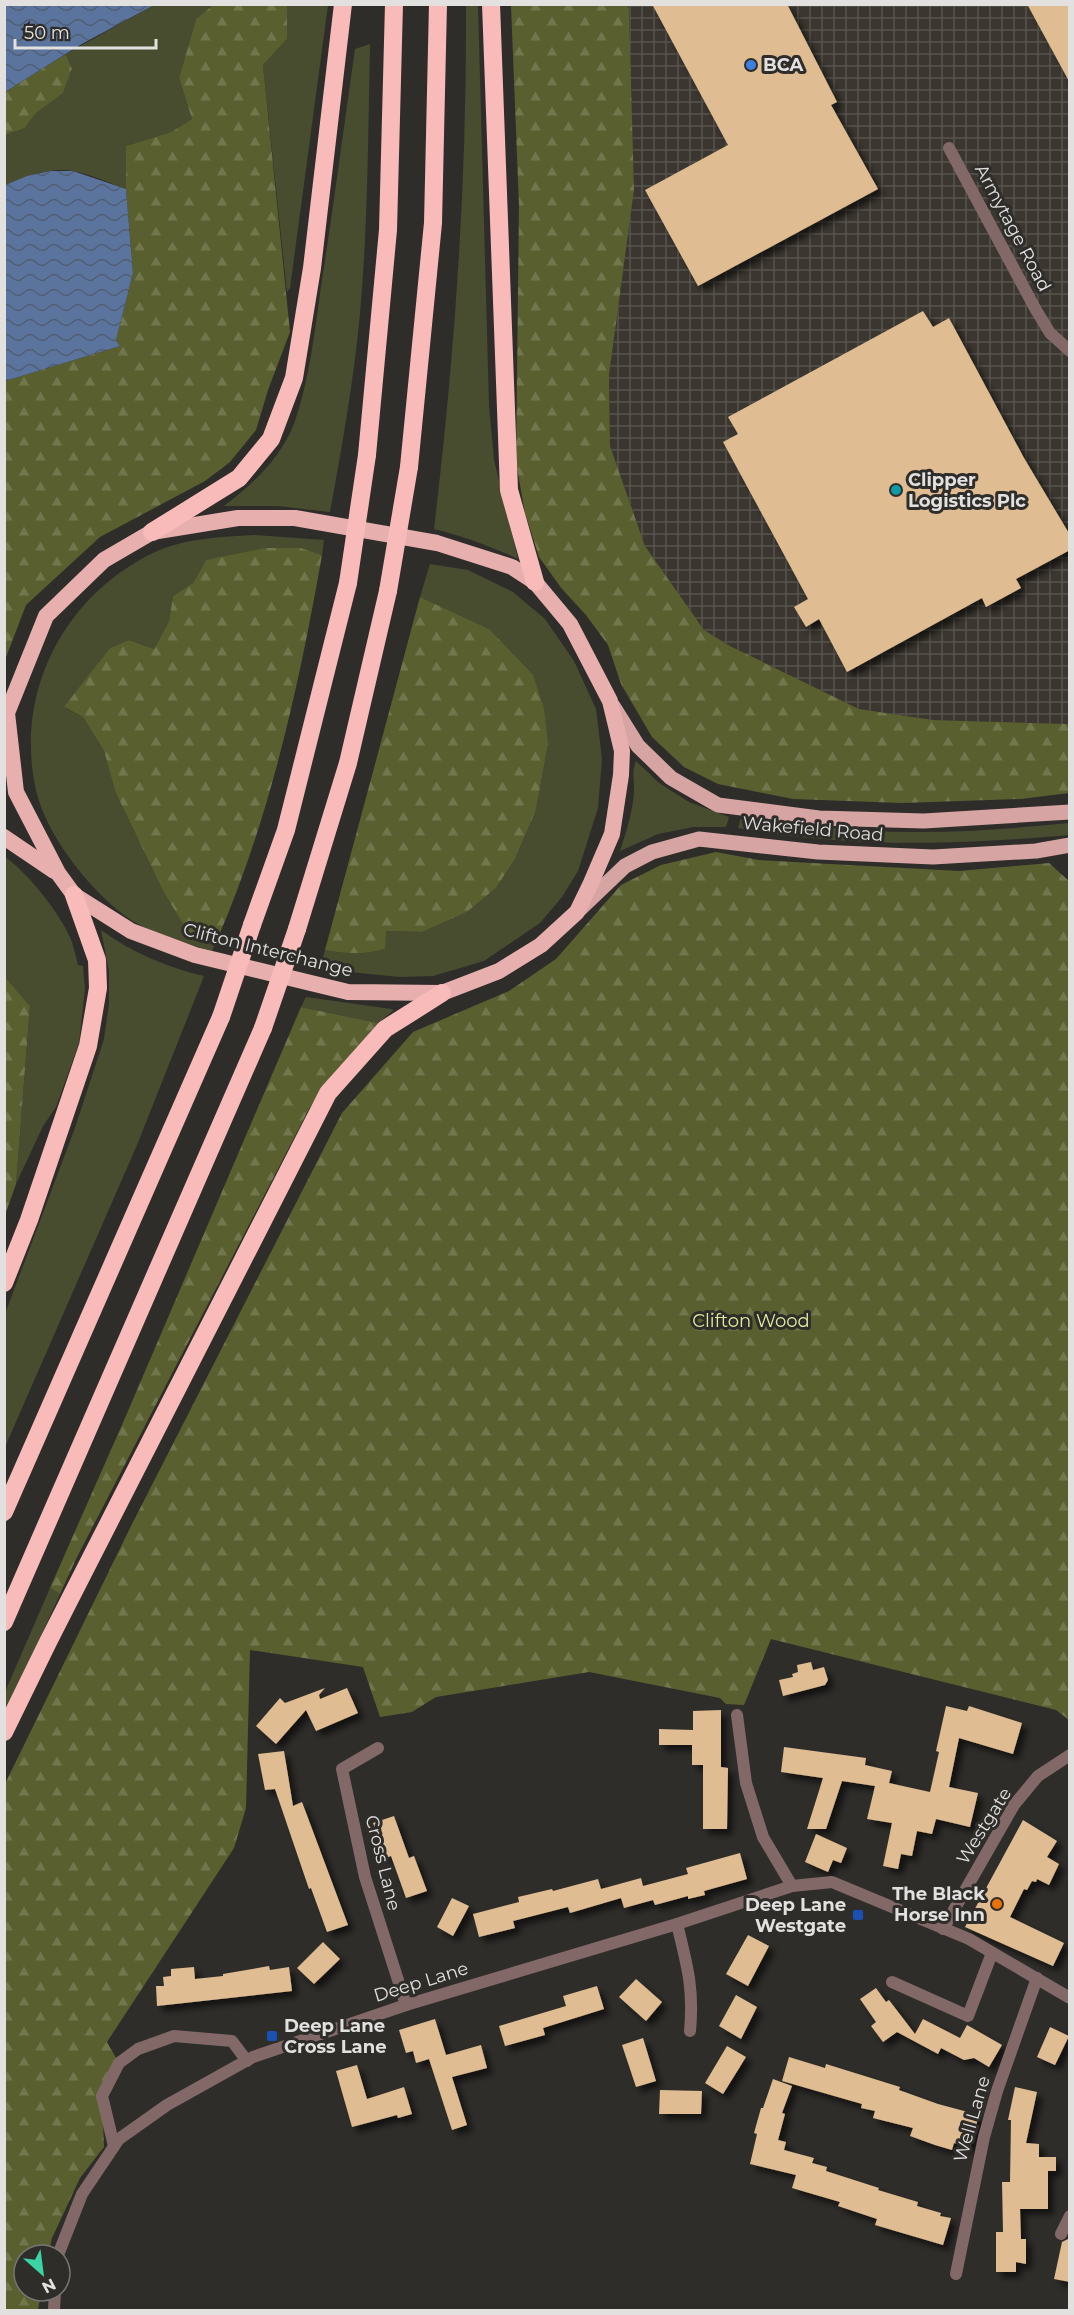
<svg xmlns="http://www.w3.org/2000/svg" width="1074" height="2315" font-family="Montserrat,sans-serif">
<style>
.industrial{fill:url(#industrial-grid)}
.grass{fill:#494d30}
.forest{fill:url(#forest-firs)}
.water{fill:url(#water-waves)}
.building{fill:#dfbc91;filter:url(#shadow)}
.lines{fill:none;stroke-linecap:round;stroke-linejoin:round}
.minor{stroke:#826968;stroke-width:12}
.tertiary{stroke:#826968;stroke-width:12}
.primary{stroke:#d6a4a2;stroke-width:15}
.trunk{stroke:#e7b0ae;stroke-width:16}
.motorway{stroke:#f8bbb9;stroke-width:18}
.motorway-bridge{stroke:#f8bbb9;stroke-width:18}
.shop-dot{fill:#3f7fe0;stroke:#2f2d2a;stroke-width:2}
.culture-dot{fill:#0f9aa8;stroke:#2f2d2a;stroke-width:2}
.food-dot{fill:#e8710a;stroke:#2f2d2a;stroke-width:2}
.transit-dot{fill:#1a4fb4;stroke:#2f2d2a;stroke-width:2}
.labels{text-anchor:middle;stroke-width:6;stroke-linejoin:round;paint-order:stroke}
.poi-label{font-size:18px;font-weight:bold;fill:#e2e1df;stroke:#2f2d2a;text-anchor:start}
.street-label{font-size:18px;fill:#e2e1df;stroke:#2f2d2a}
.park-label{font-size:18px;fill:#e0ea9c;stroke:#2f2d2a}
</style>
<defs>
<pattern id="industrial-grid" width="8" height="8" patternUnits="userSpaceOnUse" patternTransform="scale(1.5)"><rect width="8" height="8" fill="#3b362f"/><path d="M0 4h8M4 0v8" fill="none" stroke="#57534d"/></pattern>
<pattern id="forest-firs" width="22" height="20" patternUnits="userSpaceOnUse" patternTransform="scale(1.5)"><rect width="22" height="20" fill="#5a5f2f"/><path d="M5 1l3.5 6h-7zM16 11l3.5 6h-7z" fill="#71764d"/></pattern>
<pattern id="water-waves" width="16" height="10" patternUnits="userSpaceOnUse" patternTransform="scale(1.5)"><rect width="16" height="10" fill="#5b749d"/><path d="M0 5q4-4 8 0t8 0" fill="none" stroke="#515e74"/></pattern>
<filter id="shadow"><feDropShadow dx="5.5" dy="5.5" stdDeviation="3" flood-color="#0009"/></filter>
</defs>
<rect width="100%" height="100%" fill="#2f2d2a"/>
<!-- industrial -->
<path class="industrial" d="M627,5h442v719l-136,-4 -74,-11 -129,-63 -26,-16 -59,-84 -35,-100 -1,-71 25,-185 -5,-181z"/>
<!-- grass -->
<g class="grass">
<path d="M154,5h59l-17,14 -17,59 13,41 -21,13 -45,14v43c-17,-6 -35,-15 -53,-18 -23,-4 -48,6 -68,14v-50l20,-7 11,-15 27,-21 9,-23 -6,-15z"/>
<path d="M287,5h41l-38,283 -3,4 -24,-227 24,-26z"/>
<path d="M466,5h12l11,401 5,54 24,99c-28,-13 -55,-23 -84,-30 21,-175 33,-349 32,-524z"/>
<path d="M370,44c-2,90 -2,180 -10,269 -6,67 -18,133 -30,199l-52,-6h-54c29,-22 56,-47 70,-82 16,-45 21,-96 28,-144 12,-77 22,-154 33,-231z"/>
<path d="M255,535l69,5 -2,15 -21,-7 -95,12 -13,23 -20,13 -4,25 -15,28 -25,-9 -19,8 -45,60 18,9 21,34 11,40 48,100 26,43 28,6 -5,11c-29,-9 -62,-17 -88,-36 -37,-28 -80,-83 -89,-129 -19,-97 30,-190 118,-233 31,-15 69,-16 102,-18z"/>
<path d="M430,564l38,6 45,22 32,27 29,42 22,48 6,50 -4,49 -20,63 -16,26 -22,26 -56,38 -51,15 -34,1 -79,-8 5,-19c21,4 39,5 60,-1v-18l37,1 45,-20 29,-24 19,-29 21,-49 12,-66 -59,-115 -69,-32z"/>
<path d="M636,761l23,22 30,19 40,15 -3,10h-33l-35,7 -38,17c6,-18 12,-37 14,-57 1,-11 -3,-22 2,-33z"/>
<path d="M741,818c59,7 119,15 178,14 50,0 100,-4 150,-9v12c-110,10 -221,13 -331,-7z"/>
<path d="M4,856c24,17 57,58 68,86 2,7 4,15 6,23l5,1 2,23 -6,54 -23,64 -13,19 -27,58 14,-178 -25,-29z"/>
<path d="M101,930c32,23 65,37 103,46l-67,169 -132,302v-133l70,-186 29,-89 5,-35v-33z"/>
<path d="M306,997l85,12 3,1 -16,13 -77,-16z"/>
<path d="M50,1588l10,6 -55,120v-22z"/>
</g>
<!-- forest -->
<g class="forest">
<path d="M627,4l2,5 5,181 -25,185 1,71 35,100 59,84 26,16 129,63 74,11 136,4v69l-48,6 -119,4 -109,-4 -75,-15 -34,-17 -32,-30 -31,-53 -13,-39 -22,-30 -24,-26 -23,-32 -14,-44 -9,-51 3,-256 -8,-201z"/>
<path d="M213,5h74v34l-24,26 27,267 -22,58 -12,40 -26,32 -25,19 -105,56 -74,68 -21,55v-279l115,-35 -4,-6 17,-67 -7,-84v-43l45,-14 21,-13 -13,-41 17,-59z"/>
<path d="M66,54l6,15 -9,24 -27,20 -11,15 -20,7v-43z"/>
<path d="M266,548h35l21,7c-23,131 -52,263 -105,385l-28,-6 -26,-43 -48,-100 -11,-40 -21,-34 -19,-10 46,-59 19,-8 25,9 15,-28 4,-25 20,-13 13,-23z"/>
<path d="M420,597l69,32 44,46 11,34 4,35 -12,66 -21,49 -19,29 -29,24 -45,20 -36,-1 -1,18c-21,6 -39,5 -60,1z"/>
<path d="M716,852l43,8 200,11 90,-8 20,18v839l-13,-10 -285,-71 -27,66 -18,-1 -6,-6 -131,-26 -153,25 -24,15 -32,5 -17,-50 -113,-17 -4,158 -12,40 -127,194 12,21 -17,33 2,51 -24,31 -28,60 -4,17h-24v36h17l-3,19h-33l-1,-524 127,-260 211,-413 71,-81 96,-41 47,-32 65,-74 40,-20z"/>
<path d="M5,977l25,29 -14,178 -11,31z"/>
<path d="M301,1007l77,16 -47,53 -21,31 -233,450 -17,37 -10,-6 75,-170z"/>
</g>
<!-- water -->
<g class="water">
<path d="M5,4h149v1l-74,40 -75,47z"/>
<path d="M50,171h23l53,18 7,84 -17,67 4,6 -115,35v-196l22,-9z"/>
</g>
<!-- building -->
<g class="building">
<path d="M652,4h135l50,98 -6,3 47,84 -180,97 -53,-96 83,-45z"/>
<path d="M1027,4h43v79z"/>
<path d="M923,311l10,16 16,-9 75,140 46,77v15l-54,29 5,9 -35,19 -4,-9 -135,74 -28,-53 -13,8 -12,-20 14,-8 -85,-157 15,-8 -10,-17z"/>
<path d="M811,1662l2,8 11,-3 4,13 -3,5 -42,11 -4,-16 14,-3 -1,-3 6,-2 -1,-7z"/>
<path d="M325,1688l-6,7 1,4 27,-11 11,25 -42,18 -10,-21 -30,34 -20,-18 24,-28 5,5z"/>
<path d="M946,1706l21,5 2,-5 53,17 -9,31 -54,-16 -10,49 29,6 -8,34 -34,-8 -4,15 -15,-3 -5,25 -11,-2 -3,15 -15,-3 9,-43 -25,-4 8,-33 -33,-5 -16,48h-19l16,-51 -42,-6 3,-25 82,11 -1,7 27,6 -3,12 41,9 9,-40 -3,-1z"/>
<path d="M721,1710v57l7,1 -1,61h-24v-64h-11v-20h-33v-16l34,1v-19z"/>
<path d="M284,1751l9,55 9,-4 46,123 -21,7 -16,-44 -2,1 -34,-100 -10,1 -7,-36z"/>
<path d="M394,1816l15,42 5,-2 13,35 -21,7 -15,-42 -5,2 -13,-35z"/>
<path d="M1023,1820l34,21 -10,16 12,7 -10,21 -12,-6 -1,3 -4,-1 -5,9 -3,-1 -14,28 54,26 -11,23 -88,-39z"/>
<path d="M816,1834l31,14 -6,15 -8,-3 -5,12 -23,-10z"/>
<path d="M740,1853l7,26 -43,12 1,4 -17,4v-3l-33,9 -2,-5 -29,8 -3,-10 -51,15 -2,-6 -55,14 2,7 -36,9 -6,-23 46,-12 -1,-5 34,-8 1,2 45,-12 3,10 40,-11 2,8 45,-12 -2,-6z"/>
<path d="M452,1898l17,8 -16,30 -16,-9z"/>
<path d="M748,1935l21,11 -21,40 -22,-12z"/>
<path d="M323,1942l17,17 -26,25 -17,-16z"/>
<path d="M269,1966l1,4 19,-3 3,24 -135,15 -1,-20h8l-1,-9 8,-1v-7l23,-2 1,12 28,-3v-2z"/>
<path d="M636,1979l26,23 -16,19 -27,-24z"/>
<path d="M597,1986l7,23 -61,19 2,7 -40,11 -6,-20 67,-20 -3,-10z"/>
<path d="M876,1988l10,14 3,-2 26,34 8,-15 37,19 7,-13 35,20 -13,22 -15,-9 -10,2 -23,-12 -3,6 -41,-22 -14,10 -12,-16 5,-4 -16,-23z"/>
<path d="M736,1995l21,12 -16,32 -22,-13z"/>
<path d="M435,2019l11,36 35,-10 6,23 -35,9 15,48 -15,5 -23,-71 -13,4 -3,-12 -7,2 -7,-23z"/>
<path d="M1050,2027l19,9 -14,29 -18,-8z"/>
<path d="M643,2038l13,43 -20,6 -14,-42z"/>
<path d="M727,2046l19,11 -23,37 -18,-11z"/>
<path d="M789,2057l36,11 1,-4 74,23 -1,3 39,14 41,11 -9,33 -16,-5 -2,7 -17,-5 -25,-9 3,-8 -40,-10 2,-7 -14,-3 1,-4 -80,-23z"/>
<path d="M357,2065l10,34 37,-12 8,27 -14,4 -1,-3 -45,12 -16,-56z"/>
<path d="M773,2079l19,7 -10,27 3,1 -7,26 8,2 -2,8 30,8 -2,5 15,4 -1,4 53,17 -1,2 40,12 -1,4 24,7 -1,3 11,2 -8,27 -68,-20 2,-6 -39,-13 2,-4 -48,-14 4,-13 -46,-11 7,-30 -3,-1 7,-25h2z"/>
<path d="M1015,2087l22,5 -11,51 13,1v13h17v14h-8v38h-28l1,30h5v25l-10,-2v10h-20v-40h7l-1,-50h8l1,-62h-3z"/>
<path d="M660,2090l42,1 -1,23h-42z"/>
<path d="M1070,2238v44l-16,-3 8,-37z"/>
</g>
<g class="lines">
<!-- minor -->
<g class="minor">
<path d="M949,148l87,162 14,23 20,18"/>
<path d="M737,1715l9,68 17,54 29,49"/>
<path d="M378,1748l-36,21 23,108 41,128"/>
<path d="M677,1924c10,41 17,64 13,107"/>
<path d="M943,1929l71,-124 24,-29 32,-21"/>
<path d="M892,1982l76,34 24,-63"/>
<path d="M114,2146l-12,-50 17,-33 19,-14 36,-13 58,5 15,20"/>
<path d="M1061,2234l9,-18"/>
<path d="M956,2274l28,-137 13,-46 40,-113"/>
</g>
<!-- tertiary -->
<g class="tertiary">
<path d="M58,2255l24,-61 37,-55 48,-34 86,-48 153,-52 271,-81 115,-38 40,-4 137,57 101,59"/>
<path d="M54,2310l1,-19"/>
</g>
<!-- primary -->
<g class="primary">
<path d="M613,706l25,40 33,32 47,27 101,13 105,3 146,-9"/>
<path d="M580,909l45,-43 27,-14 47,-13 119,13 115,5 103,-6 34,-6"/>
</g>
<!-- trunk -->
<g class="trunk">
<path d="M238,518h57l142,25 75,24 23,15 35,42 40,77 12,50 -1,24 -9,59 -21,49 -14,29 -36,33 -42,26 -57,22 -94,-1 -153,-37 -64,-24 -57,-36 -16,-22 -42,-81 -9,-79 39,-97 58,-56 48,-28z"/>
<path d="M4,837l50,34"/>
</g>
<!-- motorway -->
<g class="motorway">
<path d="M491,4l18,486 26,92"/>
<path d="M367,455l21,-225 6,-226"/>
<path d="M409,467l24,-244 5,-219"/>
<path d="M152,532l87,-54 32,-39 23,-61 18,-110 31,-264"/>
<path d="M252,925l34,-95 62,-247"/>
<path d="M297,929l51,-166 40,-172"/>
<path d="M4,1283l25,-63 59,-174 10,-58 -1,-28 -23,-65"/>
<path d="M4,1512l217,-495"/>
<path d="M4,1622l259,-594"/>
<path d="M4,1732l45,-92 279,-547 57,-64 57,-36"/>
</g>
<!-- motorway-bridge -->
<g class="motorway-bridge">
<path d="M348,583l19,-128"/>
<path d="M388,591l21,-124"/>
<path d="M221,1017l31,-92"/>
<path d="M263,1028l34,-99"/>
</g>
</g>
<!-- markers -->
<circle class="shop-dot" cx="751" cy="65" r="6"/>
<circle class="culture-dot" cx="896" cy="490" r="6"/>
<circle class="food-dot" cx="997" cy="1904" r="6"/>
<g class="transit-dot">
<rect x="852" y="1909" width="12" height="12" rx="3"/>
<rect x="266" y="2030" width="12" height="12" rx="3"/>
</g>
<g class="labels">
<!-- poi labels -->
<g class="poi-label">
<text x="763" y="71">BCA</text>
<text x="908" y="486">Clipper<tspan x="908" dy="21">Logistics Plc</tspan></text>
<text x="985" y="1900" text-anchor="end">The Black<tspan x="985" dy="21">Horse Inn</tspan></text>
<text x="846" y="1911" text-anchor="end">Deep Lane<tspan x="846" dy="21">Westgate</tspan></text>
<text x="284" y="2032">Deep Lane<tspan x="284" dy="21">Cross Lane</tspan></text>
</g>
<!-- street labels -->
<g class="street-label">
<text transform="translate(1013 228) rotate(62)" y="6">Armytage Road</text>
<text transform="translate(813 829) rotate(5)" y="6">Wakefield Road</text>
<text transform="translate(268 950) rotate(14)" y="6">Clifton Interchange</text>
<text transform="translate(984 1826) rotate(-58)" y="6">Westgate</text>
<text transform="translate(383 1863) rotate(76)" y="6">Cross Lane</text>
<text transform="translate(421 1982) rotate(-17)" y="6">Deep Lane</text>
<text transform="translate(972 2119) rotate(-74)" y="6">Well Lane</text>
</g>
<!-- park labels -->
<g class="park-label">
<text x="751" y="1327">Clifton Wood</text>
</g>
</g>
<!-- border -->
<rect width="1074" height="2315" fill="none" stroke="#e2e1df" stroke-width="12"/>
<!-- north arrow -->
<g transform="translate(42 2273) rotate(152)"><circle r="28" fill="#2f2d2a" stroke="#777572" stroke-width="1.5"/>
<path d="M0-4.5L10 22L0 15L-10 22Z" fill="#3ad4a5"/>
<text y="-9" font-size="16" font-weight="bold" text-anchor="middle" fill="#e2e1df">N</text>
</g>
<!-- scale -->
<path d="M15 39v9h141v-9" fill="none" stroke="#e2e1df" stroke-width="3"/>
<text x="24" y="39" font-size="18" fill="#e2e1df" stroke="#2f2d2a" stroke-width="4.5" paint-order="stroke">50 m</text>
</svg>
